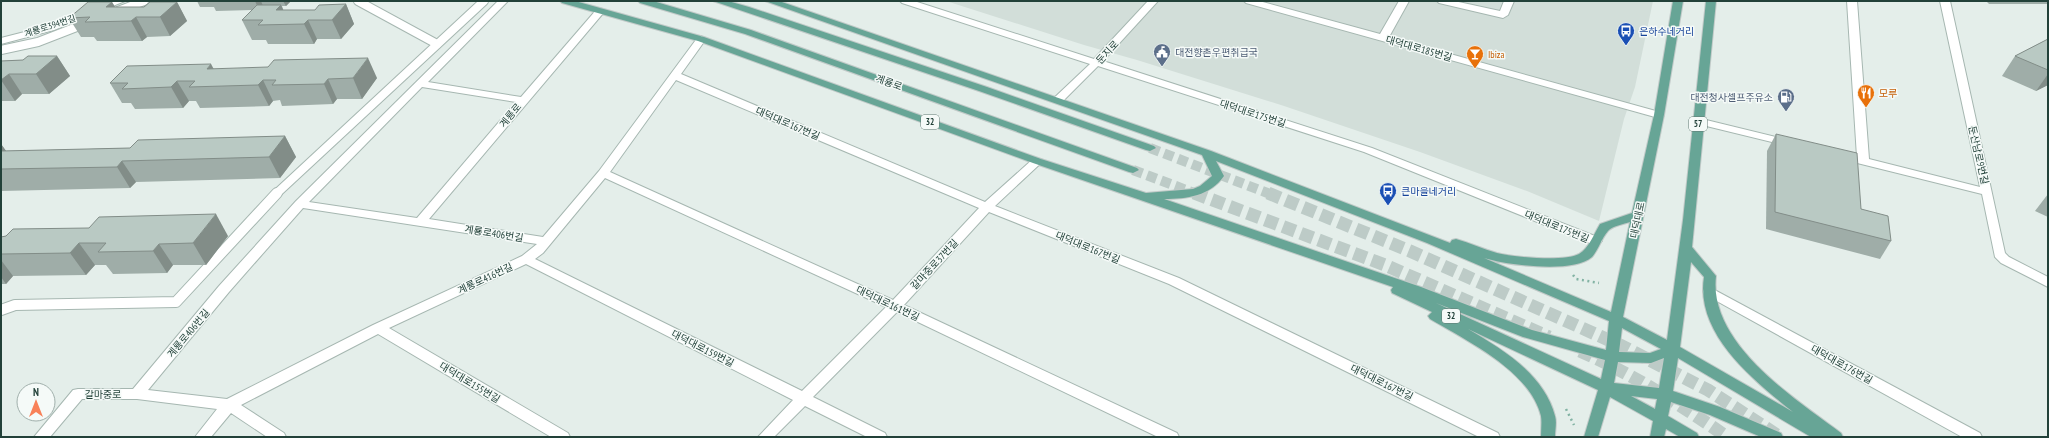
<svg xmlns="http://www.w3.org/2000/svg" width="2049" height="438" font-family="'PT Sans Narrow','Noto Sans KR',sans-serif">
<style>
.built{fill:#d2ded9}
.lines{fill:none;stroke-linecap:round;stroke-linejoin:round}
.primary-tunnel-far1{stroke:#bdcbc7;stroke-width:10;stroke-dasharray:10 5;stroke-linecap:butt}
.primary-tunnel{stroke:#bdcbc7;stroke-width:13;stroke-dasharray:13 6;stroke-linecap:butt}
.lane-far1-casing{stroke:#a6b7b1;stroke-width:10}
.lane-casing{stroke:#a6b7b1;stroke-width:12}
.street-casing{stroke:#a6b7b1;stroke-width:2}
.primary-casing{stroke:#c1cac8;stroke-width:2}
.path{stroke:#83b3a4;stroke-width:2.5;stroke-dasharray:2 3.5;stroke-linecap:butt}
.lane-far1{stroke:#fff;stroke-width:8}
.lane{stroke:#fff;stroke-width:10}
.street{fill:#fff;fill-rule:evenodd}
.primary{fill:#67a596;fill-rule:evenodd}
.wall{fill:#9fada8}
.shaded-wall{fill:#828d88}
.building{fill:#b9c9c3;stroke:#828d88}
.labels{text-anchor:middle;stroke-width:3;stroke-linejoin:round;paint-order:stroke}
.far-street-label{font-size:9px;fill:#224139;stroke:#f5faf8}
.shield{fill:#f5faf8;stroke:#617872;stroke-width:1}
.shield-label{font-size:9px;font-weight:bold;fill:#224139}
.transit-label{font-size:10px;fill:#164399;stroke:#f5faf8;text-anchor:start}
.street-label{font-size:10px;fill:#224139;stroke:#f5faf8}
.service-label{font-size:10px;fill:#4e5e75;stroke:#f5faf8;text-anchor:start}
.food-label{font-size:10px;fill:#c56008;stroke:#f5faf8;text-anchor:start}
</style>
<rect width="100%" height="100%" fill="#e4eeea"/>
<!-- built -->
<path class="built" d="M946,1h707l-18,86 -11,32 -25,102 -72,-30 -107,-39 -136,-46 -147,-46 -53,-15z"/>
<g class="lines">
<!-- primary-tunnel-far1 -->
<g class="primary-tunnel-far1">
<path d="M1150,148l120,46"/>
<path d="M1133,170l64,24"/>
</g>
<!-- primary-tunnel -->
<g class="primary-tunnel">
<path d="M1194,193l191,72 164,72"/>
<path d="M1268,193l142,58 212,95 86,44 72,47"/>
<path d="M1580,351c52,23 100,53 147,86"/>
</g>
<!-- lane-far1 casing -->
<g class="lane-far1-casing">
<g id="lane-far1">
<path d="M358,1l79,43"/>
<path d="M118,11l26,-10"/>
<path d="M1,50l37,-8 49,-19"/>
<path d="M276,194l208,-193"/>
</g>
</g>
<!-- lane casing -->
<g class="lane-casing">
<path id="lane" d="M1,310l14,-5 161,-3 101,-109"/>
</g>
<!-- street casing -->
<g class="street-casing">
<g id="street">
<path d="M112,1h13l-71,29 -53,14v-6l47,-12z"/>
<path d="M498,1h10l-80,81 93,15 76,-88 3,-1 5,3 -176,208 114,18 56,-66 99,-134 3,-1 5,3 -25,35 304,128 48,-43h8l2,2 -2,2 -46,43 184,72 319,155 2,4h-21l-310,-153 -180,-72 -85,93 273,128 2,4h-21l-261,-125 -84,85 72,36 2,4h-20l-62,-31 -31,31h-16l35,-37 -267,-136 -137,64 179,105 2,4h-19l-173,-103 -137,71 43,28 2,4h-19l-36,-24 -20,24h-16l22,-28 -80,-10h-55l-32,38h-16l39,-47 5,-1h55l86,-103 77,-85zM676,80l303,128 -86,92 -283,-128zM422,87l94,15 -99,116 -108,-16zM605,178l281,129 -84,84 -267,-132 8,-6zM303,208l234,36 -15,12 -149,69 -146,74 -79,-9 81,-98z"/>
<path d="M900,1h14l180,58 54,-58h10l-55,60 269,87 228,90 2,3 -6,4 -4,-1 -228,-92 -266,-86 -36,36h-8l-1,-2 1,-2 36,-34 -188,-61z"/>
<path d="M1244,1h15l121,33 19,-33h10l-20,36 274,76 1,2 -1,2h-8l-409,-114z"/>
<path d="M1437,1h17l46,10 4,-10h10l-6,14 -5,3 -64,-15z"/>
<path d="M1847,1h10l12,158 111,28 -40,-186h10l55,252 4,4 39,20v10l-47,-24 -6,-6 -13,-63 -145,-36 -2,-2 2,-2 4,-1 16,4z"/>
<path d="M1698,118l94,23 2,2 -6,3 -94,-23 -1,-2 1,-2z"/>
<path d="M1709,287l271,146 2,4h-20l-258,-143 -1,-3 1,-3z"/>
</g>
</g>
<!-- primary casing -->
<g class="primary-casing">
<g id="primary">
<path d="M560,1h15l129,36 337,122 105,34 47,-4 7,-3 12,-10 -10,-21 -437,-154h14l432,150 239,92 2,-3 4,-1c14,4 27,10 41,14 16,4 67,9 82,1 10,-6 15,-20 21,-30l32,-11 22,-98 19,-114h10l-19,114 -41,202 44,23 16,-120 23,-219h10l-24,246 24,29c-8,67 78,122 125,157l2,4h-32l-133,-79 -5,33 47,16 61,26 2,4h-22l-51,-22 -39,-13 -3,14 29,17 2,4h-19l-14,-8 -2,8h-14l3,-16 -43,-24 -12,40h-14l14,-47 -130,-61c34,20 76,45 87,87 2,6 0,14 0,21h-14c0,-7 1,-15 0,-21 -11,-45 -74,-75 -111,-97l-2,-3 4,-4 -40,-19 -1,-3 2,-3 -360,-124 -335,-122 -136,-38zM1216,161l211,82 182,78 -3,29 -74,-20 -111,-43 -257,-88c23,0 46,-3 60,-23zM1630,222l-19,90 -127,-54c23,7 89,16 108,-1 7,-8 9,-18 16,-26 4,-5 16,-7 22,-9zM1691,262l13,15c-9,57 49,103 89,135l-113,-65zM1436,303l87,34 82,23 -4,19zM1622,328l39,21 -11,4 -31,-1zM1664,358l-5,30 -45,-5 4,-21 33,1zM1631,396l26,3 -2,10z"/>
<path d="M638,1h15l98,29 386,138 2,2 -6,3 -4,-1 -384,-138 -105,-31z"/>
<path d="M713,1h15l21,6 238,80 167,59 2,2 -6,3 -4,-1 -167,-59z"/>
</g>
</g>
<!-- path -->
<g class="path">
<path d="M1573,275l3,4 23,4"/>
<path d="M1566,409l8,16"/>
</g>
<!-- lane-far1 -->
<use href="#lane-far1" class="lane-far1"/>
<!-- lane -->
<use href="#lane" class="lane"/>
<!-- street -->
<use href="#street" class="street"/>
<!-- primary -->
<use href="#primary" class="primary"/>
</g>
<!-- wall -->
<g class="wall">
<path d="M197,1h94l-5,5h-4l1,4h32l31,-6 8,20 -13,15h-24l-3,5h-46l-2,-4h-14l-10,-20 10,-10 -36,1 -2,-4h-14z"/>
<path d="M1986,1h62v3h-59z"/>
<path d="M112,2l3,5h29l33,-5 10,19 -17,15 -23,1 -5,4h-45l-3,-4h-13l-12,-19z"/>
<path d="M2048,39v46l-12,6 -34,-15 13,-20z"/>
<path d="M57,56l13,20 -21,18h-27l-7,7h-14v-40l22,-1z"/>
<path d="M213,69l164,9 -15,21h-25l-4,5 -51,2 -2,-6 -7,1 -4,5 -69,2 -4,-7h-7l-6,7 -48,1 -4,-6h-9l-12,-20z"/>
<path d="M1776,134l85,75 30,32 -11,18 -114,-30 1,-78z"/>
<path d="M285,136l11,21 -16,21 -144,4 -6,6 -129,3v-47l5,7 124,-3z"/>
<path d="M2048,194v23l-13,-6z"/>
<path d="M6,236h222l-22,29h-33l-6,8 -54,1 -7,-9h-11l-9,10 -73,1 -7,8h-5v-47z"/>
</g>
<!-- shaded-wall -->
<g class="shaded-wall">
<path d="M255,1h6l2,5 -4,4z"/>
<path d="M283,1h8l-5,5z"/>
<path d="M112,2l11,19 -17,-14z"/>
<path d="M177,2l10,19 -17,15 -10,-19z"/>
<path d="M346,4l8,20 -13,15 -9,-19z"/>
<path d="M281,5l9,19 -14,-14z"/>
<path d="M136,17l11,20 -5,4 -11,-20z"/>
<path d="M308,20l9,19 -3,5 -10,-20z"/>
<path d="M57,56l13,20 -21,18 -13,-20z"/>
<path d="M368,58l9,20 -15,21 -9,-21z"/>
<path d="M211,64l11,20 -15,-15z"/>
<path d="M9,74l13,20 -7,7 -14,-21z"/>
<path d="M2048,74v11l-12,6z"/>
<path d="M328,79l9,20 -4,5 -9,-20z"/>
<path d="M263,80l10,21 -4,5 -11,-21z"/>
<path d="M177,81l12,20 -6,7 -12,-21z"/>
<path d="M285,136l11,21 -16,21 -11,-21z"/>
<path d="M1,144l8,11 -8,7z"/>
<path d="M122,161l14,21 -6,6 -13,-21z"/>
<path d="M216,214l12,22 -22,29 -13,-22z"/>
<path d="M79,243l16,22 -9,10 -16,-22z"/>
<path d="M159,244l14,21 -6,8 -14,-22z"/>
<path d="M1,260l12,16 -7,8 -5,-7z"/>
</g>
<!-- building -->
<g class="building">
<path d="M88,2h24l-6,5h38l6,-5h27l-17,15h-24l-5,4 -46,1 5,-5 -21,1z"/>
<path d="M346,4l-14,16h-24l-4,4 -46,1 5,-5h-21l15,-15h24l-5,5h39l4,-5z"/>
<path d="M2048,39v31l-33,-14z"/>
<path d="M28,56h29l-21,18h-27l-8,6v-19l22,-1z"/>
<path d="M368,58l-15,20 -25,1 -4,5 -52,1 4,-5h-13l-5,5 -69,2 6,-6h-18l-6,6 -49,2 6,-6h-18l17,-17 84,-2 -4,5 61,-2 6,-7z"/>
<path d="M1776,134l81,19 4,56 27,7 3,25 -116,-29z"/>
<path d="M285,136l-16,21 -147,4 -5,6 -116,2v-18l129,-3 8,-8z"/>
<path d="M216,214l-23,29 -34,1 -6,7 -55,1 8,-9h-27l-9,10 -69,1v-17l5,-1 7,-7 76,-1 10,-11z"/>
</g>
<!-- icons -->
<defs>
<g id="bus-pin" transform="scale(0.9)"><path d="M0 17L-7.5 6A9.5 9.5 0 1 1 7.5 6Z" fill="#1a4fb4" stroke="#f5faf8"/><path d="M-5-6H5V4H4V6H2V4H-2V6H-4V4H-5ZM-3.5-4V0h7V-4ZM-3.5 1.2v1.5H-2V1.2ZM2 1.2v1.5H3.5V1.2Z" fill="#fff"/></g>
<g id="civic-pin" transform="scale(0.9)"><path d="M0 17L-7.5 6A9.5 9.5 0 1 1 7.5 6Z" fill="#5c6f8a" stroke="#f5faf8"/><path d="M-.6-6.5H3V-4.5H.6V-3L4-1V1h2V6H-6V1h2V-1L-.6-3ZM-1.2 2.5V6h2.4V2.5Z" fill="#fff"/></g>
<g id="bar-pin" transform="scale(0.9)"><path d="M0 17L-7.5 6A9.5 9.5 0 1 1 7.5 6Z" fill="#e8710a" stroke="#f5faf8"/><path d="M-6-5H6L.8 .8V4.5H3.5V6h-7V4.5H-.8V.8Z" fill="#fff"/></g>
<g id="restaurant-pin" transform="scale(0.9)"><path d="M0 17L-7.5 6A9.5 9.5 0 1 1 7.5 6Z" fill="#e8710a" stroke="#f5faf8"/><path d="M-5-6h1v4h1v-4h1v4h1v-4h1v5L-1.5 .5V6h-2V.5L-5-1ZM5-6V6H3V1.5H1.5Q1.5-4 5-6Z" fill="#fff"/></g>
<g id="fuel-pin" transform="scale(0.9)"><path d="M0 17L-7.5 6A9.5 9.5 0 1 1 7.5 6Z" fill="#5c6f8a" stroke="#f5faf8"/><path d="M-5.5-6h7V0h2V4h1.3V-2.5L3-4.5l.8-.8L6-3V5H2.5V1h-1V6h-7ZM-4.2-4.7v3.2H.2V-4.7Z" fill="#fff"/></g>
</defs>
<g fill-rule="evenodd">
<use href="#bus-pin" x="1626" y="31"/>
<use href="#civic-pin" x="1162" y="52"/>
<use href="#bar-pin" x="1475" y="54"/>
<use href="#restaurant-pin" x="1866" y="93"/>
<use href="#fuel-pin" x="1786" y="97"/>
<use href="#bus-pin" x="1388" y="191"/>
</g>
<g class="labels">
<!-- far-street labels -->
<g class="far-street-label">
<text transform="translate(50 26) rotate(-18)" y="3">계룡로394번길</text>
</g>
<!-- shield labels -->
<g class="shield">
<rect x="921" y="115" width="18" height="14" rx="3"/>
<rect x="1689" y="117" width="18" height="14" rx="3"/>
<rect x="1442" y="309" width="18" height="14" rx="3"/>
</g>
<g class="shield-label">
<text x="930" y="125">32</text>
<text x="1698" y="127">57</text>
<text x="1451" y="319">32</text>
</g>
<!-- transit labels -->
<g class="transit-label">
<text x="1639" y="35">은하수네거리</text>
<text x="1401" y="195">큰마을네거리</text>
</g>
<!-- street labels -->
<g class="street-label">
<text transform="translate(1419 48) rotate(16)" y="4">대덕대로185번길</text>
<text transform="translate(1107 52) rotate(-47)" y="4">둔지로</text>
<text transform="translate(889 82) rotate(20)" y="4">계룡로</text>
<text transform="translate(1253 113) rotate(18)" y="4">대덕대로175번길</text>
<text transform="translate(510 115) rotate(-50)" y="4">계룡로</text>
<text transform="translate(788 123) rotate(23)" y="4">대덕대로167번길</text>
<text transform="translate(1979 155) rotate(77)" y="4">둔산남로9번길</text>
<text transform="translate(1637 220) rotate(-78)" y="4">대덕대로</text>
<text transform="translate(1557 226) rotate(22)" y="4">대덕대로175번길</text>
<text transform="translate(494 233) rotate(9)" y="4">계룡로406번길</text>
<text transform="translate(1088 247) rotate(22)" y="4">대덕대로167번길</text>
<text transform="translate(934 264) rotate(-47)" y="4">갈마중로37번길</text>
<text transform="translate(485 278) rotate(-25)" y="4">계룡로416번길</text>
<text transform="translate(888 303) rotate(25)" y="4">대덕대로161번길</text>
<text transform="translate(188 333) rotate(-50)" y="4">계룡로406번길</text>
<text transform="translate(703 348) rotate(27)" y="4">대덕대로159번길</text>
<text transform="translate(1842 364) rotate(29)" y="4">대덕대로176번길</text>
<text transform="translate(470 382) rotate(31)" y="4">대덕대로155번길</text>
<text transform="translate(1382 382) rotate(26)" y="4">대덕대로167번길</text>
<text x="103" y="398">갈마중로</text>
</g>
<!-- service labels -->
<g class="service-label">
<text x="1175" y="56">대전향촌우편취급국</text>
<text x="1773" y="101" text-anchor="end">대전청사셀프주유소</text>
</g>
<!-- food labels -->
<g class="food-label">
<text x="1488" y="58">Ibiza</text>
<text x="1879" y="97">모루</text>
</g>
</g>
<!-- border -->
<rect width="2049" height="438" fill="none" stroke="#224139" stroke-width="4"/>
<!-- north arrow -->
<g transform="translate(36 402)"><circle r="19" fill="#f5faf8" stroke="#a1b0ac"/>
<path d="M0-3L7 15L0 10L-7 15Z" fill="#f88158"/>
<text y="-6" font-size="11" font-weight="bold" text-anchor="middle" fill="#224139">N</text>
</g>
</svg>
